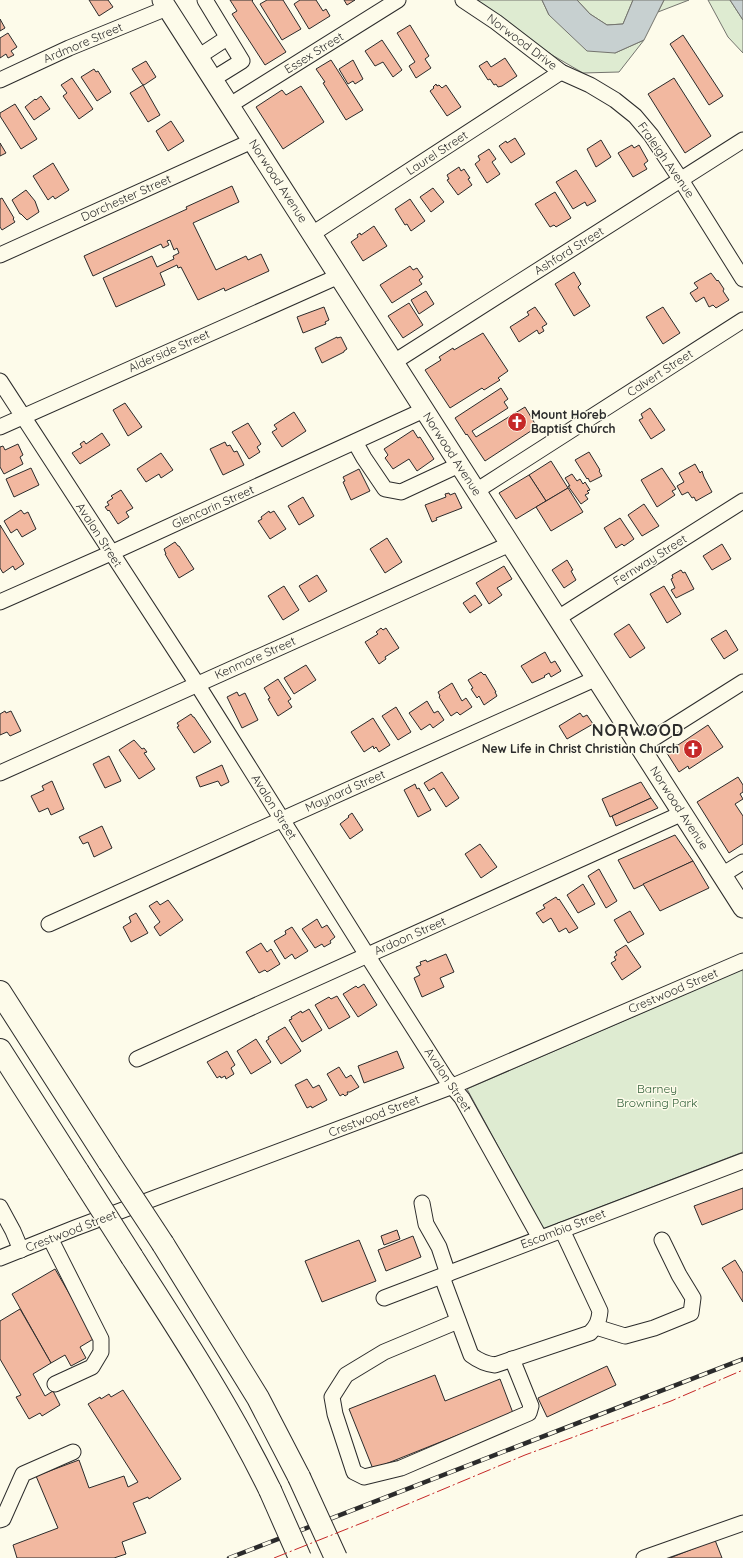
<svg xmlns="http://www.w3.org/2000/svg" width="743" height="1558" font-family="Quicksand,sans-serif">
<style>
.green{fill:#deebd1;stroke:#74746e}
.water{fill:#c7d0d0;stroke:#74746e}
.building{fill:#f2b8a0;stroke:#2b2b2b}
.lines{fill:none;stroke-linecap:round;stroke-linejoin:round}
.minor-casing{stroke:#2b2b2b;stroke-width:17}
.major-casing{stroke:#2b2b2b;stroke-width:21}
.highway-casing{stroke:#2b2b2b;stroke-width:24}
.minor{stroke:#fdfbea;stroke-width:15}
.major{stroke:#fdfbea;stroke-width:19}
.highway{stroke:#fdfbea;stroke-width:22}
.rail-casing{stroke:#2b2b2b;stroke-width:4.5}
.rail{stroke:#fdfbea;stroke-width:3;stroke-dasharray:9;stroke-linecap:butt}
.highway-bridge-casing{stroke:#2b2b2b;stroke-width:24;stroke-linecap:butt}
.highway-bridge{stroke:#fdfbea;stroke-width:22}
.power{stroke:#c62828;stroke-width:1;stroke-dasharray:14 3 2 3;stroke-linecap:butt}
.labels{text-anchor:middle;stroke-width:3;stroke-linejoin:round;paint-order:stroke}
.street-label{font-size:12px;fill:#2b2b2b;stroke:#fdfbea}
.poi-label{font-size:12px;font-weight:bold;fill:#2b2b2b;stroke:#fdfbea;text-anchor:start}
.park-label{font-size:12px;fill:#34623c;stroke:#fdfbea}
.district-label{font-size:16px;font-weight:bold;letter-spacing:1px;fill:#2b2b2b;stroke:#fdfbea}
</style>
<rect width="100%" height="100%" fill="#fdfbea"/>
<!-- green -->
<g class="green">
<path d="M474,0h68l7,15 66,38 29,-13 -25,32 -36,1 -31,-18z"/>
<path d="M577,0h56l-10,24 -16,1 -17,-11z"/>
<path d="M664,0h25l-31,12z"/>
<path d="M708,0h22l13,20v33l-15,-16z"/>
<path d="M743,969v183l-200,77 -76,-140z"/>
</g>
<!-- water -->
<g class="water">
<path d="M542,0h35l13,14 17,11 16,-1 10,-24h31l-20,40 -29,13 -28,-2 -38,-36z"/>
<path d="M730,0h13v20z"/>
</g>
<!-- building -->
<g class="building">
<path d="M89,0h19l5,7 -14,9z"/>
<path d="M230,0h23l-1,1 34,51 -21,13 -33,-51 5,-3z"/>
<path d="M267,0h16l18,29 -19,11 -22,-36z"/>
<path d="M300,0h16l7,11 3,-2 4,7 -21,13 -15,-25z"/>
<path d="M344,0h11l-8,5z"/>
<path d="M0,19l5,9 -5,3z"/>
<path d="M410,25l19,31 -4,3 6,9 -15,10 -7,-12 6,-4 -18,-29z"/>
<path d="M8,33l9,14 -6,4 3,4 -6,3 -2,-4 -6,4v-20z"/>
<path d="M683,35l40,61 -14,9 -39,-61z"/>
<path d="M382,40l20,30 -9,7 -10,-15 -8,4 -10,-15z"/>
<path d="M505,58l12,18 -15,10 -4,1 -2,-3 -2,1 -4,-6 -2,1 -9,-14 8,-5 4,6z"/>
<path d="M331,60l32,50 -17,10 -23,-37 2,-1 -9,-13z"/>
<path d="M353,60l10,19 -8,5 -2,-3 -5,3 -9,-15z"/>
<path d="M146,61l10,16 -12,8 -2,-1 -10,-15z"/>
<path d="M94,69l2,3 2,-1 13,21 -14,9 -16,-24z"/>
<path d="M72,78l21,31 -14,10 -16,-23 4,-3 -6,-8z"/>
<path d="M674,78l37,58 -26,17 -37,-59z"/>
<path d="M436,84l1,2 2,-1 3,3 4,-3 15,22 -14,9 -17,-25 4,-3 -1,-1z"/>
<path d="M143,85l17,30 -12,7 -18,-29z"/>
<path d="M301,86l23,36 -41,27 -27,-42 26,-17 4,5z"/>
<path d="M41,96l9,13 -16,11 -9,-13 10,-8 1,1z"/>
<path d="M15,104l22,35 -16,10 -21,-33v-3z"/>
<path d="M171,121l13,20 -16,10 -12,-20z"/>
<path d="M515,138l10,16 -14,9 -12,-17 7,-5 1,2z"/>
<path d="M601,140l10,17 -15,10 -9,-18z"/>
<path d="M0,143l6,10 -6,3z"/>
<path d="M632,145l2,3 5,-3 9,16 -4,3 3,5 -14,8 -15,-24z"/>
<path d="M489,149l7,10 -4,3 8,12 -13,9 -12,-19 5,-4 -2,-4z"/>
<path d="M53,163l16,27 -14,9 -2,-3 -5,4 -15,-24z"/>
<path d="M459,167l2,4 3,-2 6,9 -2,1 4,6 -14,10 -11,-15 2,-1 -2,-4z"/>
<path d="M576,170l20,31 -9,5 -2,-4 -12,7 -17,-27z"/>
<path d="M232,186l7,16 -46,21 23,47 30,-14 2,4 13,-6 8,17 -44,20 -1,-3 -26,12 -17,-33 -3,1 -1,-3 -17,8 5,12 -49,22 -13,-29 49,-22 5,11 17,-8 -1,-3 6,-3 -2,-5 -3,2 -4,-10 -3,1 2,4 -6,3 -2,-4 -68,32 -9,-20 103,-47 -1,-2z"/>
<path d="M433,188l11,14 -13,10 -11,-15z"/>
<path d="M26,190l9,11 4,11 -12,8 -6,-6h-1l-8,-14z"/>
<path d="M555,192l16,26 -15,9 -2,-2 -4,2 -15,-23z"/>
<path d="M2,198l12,20 -1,1 2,3 -13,8 -2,-3v-28z"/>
<path d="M410,199l15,22 -14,10 -4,-7 -2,1 -10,-16z"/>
<path d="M374,226l13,20 -24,15 -12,-19 7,-5 -1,-2 3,-2 1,2z"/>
<path d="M410,266l3,4 4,-2 6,9 -4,3 3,4 -30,19 -12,-18z"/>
<path d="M574,272l7,12 -3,3 12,19 -16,10 -19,-32z"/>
<path d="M711,273l6,8 1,-1 6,9 -1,2 6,9 -13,8 -3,-3 -4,2 -5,-10 -8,5 -6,-9 8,-5 -4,-5z"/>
<path d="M426,291l8,13 -15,10 -8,-14z"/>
<path d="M409,303l14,22 -20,13 -15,-22z"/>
<path d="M324,307l5,13 -4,2 1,2 -23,9 -6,-16z"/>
<path d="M535,307l12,17 -5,3 2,4 -5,3 -2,-4 -18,12 -9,-15 19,-12 -2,-3z"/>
<path d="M663,307l17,26 -17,11 -17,-27z"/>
<path d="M483,333l25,38 -10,7 2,2 -16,10 -2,-2 -32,20 -25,-38 16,-10 -2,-3 14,-9 1,2z"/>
<path d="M337,337v1l4,-1 6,12 -3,2v1l-22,11 -7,-15z"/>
<path d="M501,388l7,11 -4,3 4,6 -36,23 4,6 49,-30 12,20 -52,34 -18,-27 -1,1 -11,-17z"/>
<path d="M125,403l17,24 -14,9 -15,-26z"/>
<path d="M650,408l15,22 -14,9 -12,-19 4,-2 -2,-4z"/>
<path d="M294,412l12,19 -24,16 -10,-15 5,-3 -3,-4z"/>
<path d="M248,423l13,21 -4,3 3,5 -11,7 -17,-27z"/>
<path d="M413,430l5,8 2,-1 14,22 -17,12 -8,-12 -16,10 -8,-11 3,-3 -4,-6z"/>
<path d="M102,433l8,12 -30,19 -8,-11 10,-6 -2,-3 4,-3 2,3z"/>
<path d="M225,442l2,4 3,-1 4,7 3,-1 7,14 -21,10 -13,-26z"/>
<path d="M18,444l5,11 -3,2 3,7 -19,10 -4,-7v-20l3,-1 2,4z"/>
<path d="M589,452l11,18 -1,1 3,5 -12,6 -2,-4 -1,1 -12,-19z"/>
<path d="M161,453l12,17 -12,8 -2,-4 -13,8 -9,-13z"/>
<path d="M551,461l17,27 -22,13 -17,-26z"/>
<path d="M695,464l5,9 2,-2 2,6 8,15 -16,9 -2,-4 -2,1 -4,-6 -6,3 -5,-9 7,-4 -5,-9z"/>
<path d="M31,468l8,17 -25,12 -8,-18z"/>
<path d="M662,468l14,21 -4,2 3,4 -18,12 -16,-27z"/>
<path d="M359,469l11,22 -19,9 -8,-18 2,-1 -2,-4z"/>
<path d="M572,474l5,7 3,-2 3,5 2,-2 5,8 -3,1 2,2 -4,2 3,4 -7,5 -13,-18h2l-5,-8z"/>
<path d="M529,475l17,26 -30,18 -17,-26z"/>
<path d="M568,488l15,24 -32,19 -15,-24z"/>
<path d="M121,490l12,18 -7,4 3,5 -11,7 -9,-14 -1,1 -3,-4 4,-2 -2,-3 6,-4 -2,-2z"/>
<path d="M449,493l1,2 5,-2 7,15 -26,10 1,2 -5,2 -7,-17 21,-8 -1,-3z"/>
<path d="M303,497l11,19 -15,9 -11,-19z"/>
<path d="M644,504l15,22 -17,10 -14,-21z"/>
<path d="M21,510l3,4 4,-2 8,17 -14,8 -5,-8 -6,4 -7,-12z"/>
<path d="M269,511l1,2 4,-2 12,18 -16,10 -12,-18 4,-2 -1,-2z"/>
<path d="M620,518l14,21 -10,7 -2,-2 -6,4 -12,-20z"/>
<path d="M0,525l24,39 -9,6 -2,-4 -10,7 -3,-5z"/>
<path d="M387,538l15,24 -17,11 -15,-24z"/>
<path d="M175,542l3,4h1l15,23 -15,9 -14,-24h1l-2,-5z"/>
<path d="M722,544l9,15 -19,11 -9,-14z"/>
<path d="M567,560l6,10 -2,1 5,9 -12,8 -12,-18z"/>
<path d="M504,566l8,13 -15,9 5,7 -13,9 -13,-21z"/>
<path d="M681,570l2,3 2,-1 9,17 -18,9 -5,-8 4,-2 -4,-9 2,-1 -1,-3z"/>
<path d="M317,575l10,16 -18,11 -10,-16z"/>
<path d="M284,586l15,24 -16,10 -15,-24z"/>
<path d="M664,586l17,28 -14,9 -17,-29z"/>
<path d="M475,595l7,10 -12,8 -7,-10z"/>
<path d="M629,624l16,24 -15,10 -16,-24z"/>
<path d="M381,628l2,2 3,-2 13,20 -14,9 1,2 -7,5 -14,-22 13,-8 -2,-2z"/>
<path d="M726,630l12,20 -14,9 -13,-20z"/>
<path d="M545,652l6,11 4,-2 6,10 -10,6 -2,-4 -5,3 1,1 -13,6 -11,-17z"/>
<path d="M306,665l10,15 -22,14 -10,-16z"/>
<path d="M481,672l3,3 1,-1 11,18h-1l2,4 -13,9 -5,-9 -2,2 -6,-9 2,-1 -5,-8z"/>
<path d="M278,679l13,20 -3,2 4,6 -14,9 -10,-17 2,-1 -6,-10z"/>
<path d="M452,683l10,18 4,-3 6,9 -12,8 -3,-3 -6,4 -12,-19 1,-1 -2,-4z"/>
<path d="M237,692l2,4 6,-3 13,27 -16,8 -15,-31z"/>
<path d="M427,701l7,12 4,-2 6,9 -11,8 -3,-4 -9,6 -12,-17z"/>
<path d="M396,707l15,25 -13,8 -16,-24z"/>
<path d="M5,711l1,2 5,-2 10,20 -11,5 -3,-4 -7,3v-21z"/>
<path d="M580,713l3,4 4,-2 6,9 -26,15 -8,-13z"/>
<path d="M191,714l2,3h1l17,25 -17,11 -17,-26 2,-1 -2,-3z"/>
<path d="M373,718l17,27 -11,7 -3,-5 -2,2 -1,-3 -9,6 -13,-20z"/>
<path d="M708,725l15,22 -34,22 -1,-3 -9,6 -14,-22 5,-4 1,2 3,-3h4z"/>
<path d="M134,740l8,9 2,-1 3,4 -3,1 11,16 -16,10 -20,-29z"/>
<path d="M109,756l12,25 -16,7 -12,-24z"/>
<path d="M222,765l7,17 -8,4 -3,-5 -18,6 -4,-10z"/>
<path d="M442,772l17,26 -13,9 -12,-19 -5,3 -5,-8z"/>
<path d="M738,777l5,8v7l-3,2 3,5 -8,5 8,12v28l-14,9 -32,-51z"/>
<path d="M52,781l12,28 -13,6 -3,-7 -9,4 -8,-16 13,-6 -2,-4z"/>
<path d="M641,782l10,16 -41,19 -8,-18z"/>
<path d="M415,784l2,5 2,-1 12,22 -13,7 -14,-27z"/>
<path d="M651,798l7,10 -42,18 -4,-10z"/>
<path d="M352,813l11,17 -13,9 -10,-15 9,-7 -1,-1z"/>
<path d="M102,826l10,22 -18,9 -6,-15 -5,2 -4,-7z"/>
<path d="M675,835l18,26 -59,28 -16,-29z"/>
<path d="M480,844l17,23 -16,11 -16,-24z"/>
<path d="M693,861l16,27 -49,23 -17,-27z"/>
<path d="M599,869l18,32 -11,7 -18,-32z"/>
<path d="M583,884l12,20 -17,9 -11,-18z"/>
<path d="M556,897l2,3 1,-1 19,29 -9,5 -3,-5 -7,4 -8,-14 -8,5 -7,-10 9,-5 -2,-3z"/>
<path d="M168,900l15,20 -23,16 -6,-9 6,-5 -11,-16 8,-5 3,4z"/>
<path d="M630,911l14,23 -16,9 -14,-23z"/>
<path d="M136,913l12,20 -17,9 -8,-15 8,-5 -2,-5z"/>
<path d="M317,919l5,9 5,-3 8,12 -5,4 1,2 -7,4 -2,-3 -7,4 -13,-19z"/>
<path d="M292,927l16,24 -13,8 -3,-5 -7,5 -11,-18 12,-7 -1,-3z"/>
<path d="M261,943l6,9 4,-3 9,15 -13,8 -2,-2 -6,3 -13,-21z"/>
<path d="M626,945l15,22 -19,13 -11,-17 5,-3 -2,-3 3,-2 -2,-3z"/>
<path d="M446,954l8,18 -14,6 4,9 -22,10 -8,-19 6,-3 -4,-8 5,-2 -1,-3 6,-2 1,2z"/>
<path d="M364,984l13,21 -19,12 -15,-23 13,-8 2,2z"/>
<path d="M337,996l13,21 -21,12 -14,-24 14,-8 2,2z"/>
<path d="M309,1009l13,21 -20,12 -13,-22 3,-1 -1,-2 10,-6 1,2z"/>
<path d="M285,1027l16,24 -20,13 -15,-23 3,-2 -1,-2z"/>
<path d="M256,1039l15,23 -20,12 -14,-23z"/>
<path d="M227,1051l8,14 -4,3 3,6 -8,5 -1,-3 -4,2 -1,-2 -3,2 -10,-16z"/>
<path d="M397,1051l7,17 -40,15 -6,-17z"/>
<path d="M339,1067l7,11 5,-3 8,12 -9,5h-3l1,2 -3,2 -2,-2 -3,2 -13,-22z"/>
<path d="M307,1079l6,9 6,-3 8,15 -15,8 -1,-2 -4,2 -12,-23z"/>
<path d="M743,1188v21l-41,16 -8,-19z"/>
<path d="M397,1230l3,9 -16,6 -3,-9z"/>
<path d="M413,1236l8,21 -35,14 -8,-21z"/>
<path d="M359,1240l17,41 -54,21 -17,-41z"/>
<path d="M735,1260l8,13v29l-21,-34z"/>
<path d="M55,1269l40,69 -15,9 6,11 -15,8 -6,-11 -14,8 -39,-69z"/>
<path d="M20,1309l31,54 -18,11 12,22 8,-5 7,14 -18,11 -2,-3 -11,6 -13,-22 5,-2 -21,-36v-38z"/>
<path d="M607,1366l9,19 -69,32 -9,-19z"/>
<path d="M435,1375l10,26 55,-22 13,34 -140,56 -24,-60z"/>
<path d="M123,1390l58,89 -32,20 -1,-2 -15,6 13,30 -24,9 4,12 -12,4h-97l-4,-13 45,-17 -22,-52 43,-16 10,28 35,-12 4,11 10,-5 -50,-78 12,-7 1,2 8,-5 2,3z"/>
<path d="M715,1540l7,18h-52z"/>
</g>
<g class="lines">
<!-- minor casing -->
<g class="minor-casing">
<g id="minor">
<path d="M205,0l37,61 -29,18"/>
<path d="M463,0l33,22 65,50 29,13 25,15 20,16 16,19 30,45 62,99"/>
<path d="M198,57l29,-19"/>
<path d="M0,80l69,-32 98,-40"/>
<path d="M230,105l168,-105"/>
<path d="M312,234l249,-162"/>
<path d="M0,255l252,-114"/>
<path d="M394,362l349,-222"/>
<path d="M0,381l197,303 170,271 79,124 16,19 78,140"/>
<path d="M0,427l339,-151"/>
<path d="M355,442l9,16 21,31 16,3 58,-27"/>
<path d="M476,491l267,-171"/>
<path d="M0,602l111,-49 313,-143"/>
<path d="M558,618l185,-117"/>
<path d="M640,747l103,-65"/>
<path d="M0,773l510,-229"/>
<path d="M722,875l21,-13"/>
<path d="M49,924l548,-246"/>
<path d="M137,1059l546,-246"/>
<path d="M422,1203l4,21 13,23 9,27"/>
<path d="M0,1207l13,24 8,19"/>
<path d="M50,1238l51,101v13l-9,15 -37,17"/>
<path d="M0,1258l75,-30 378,-142 290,-125"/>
<path d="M442,1277l29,78c8,6 14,9 24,10l95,-32c7,-7 9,-12 10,-22l-38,-81"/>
<path d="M384,1298l359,-137"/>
<path d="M458,1321l-74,31 -38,23 -14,22 3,17 19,58 10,5 37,-9 128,-55 2,-7 -19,-47"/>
<path d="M596,1327l29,9 29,-8 37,-15 2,-15 -14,-23 -17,-35"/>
<path d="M0,1520l3,-1 20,-45 50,-22"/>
<path d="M644,1558l99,-35"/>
</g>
</g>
<!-- major casing -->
<g class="major-casing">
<path id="major" d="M162,0l581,908"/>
</g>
<!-- highway casing -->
<g class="highway-casing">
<g id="highway">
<path d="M0,992l109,170"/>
<path d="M0,1050l78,122"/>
<path d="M163,1244l95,154 41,79"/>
<path d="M132,1257c49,76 98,151 138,233"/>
</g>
</g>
<!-- minor -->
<use href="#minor" class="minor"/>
<!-- major -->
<use href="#major" class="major"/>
<!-- highway -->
<use href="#highway" class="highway"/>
<!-- rail casing -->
<g class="rail-casing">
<path id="rail" d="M229,1558l514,-199"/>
</g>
<!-- rail -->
<use href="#rail" class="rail"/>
<!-- highway-bridge casing -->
<g class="highway-bridge-casing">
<g id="highway-bridge">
<path d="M109,1162l54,82"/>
<path d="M78,1172l54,85"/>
<path d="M299,1477l37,81"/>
<path d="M270,1490l30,68"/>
</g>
</g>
<!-- highway-bridge -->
<use href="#highway-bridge" class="highway-bridge"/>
<!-- power -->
<path class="power" d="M274,1558l98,-39 153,-64 146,-54 72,-31"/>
</g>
<!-- icons -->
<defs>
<g id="church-disc" transform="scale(1)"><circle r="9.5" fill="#c62828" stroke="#fdfbea"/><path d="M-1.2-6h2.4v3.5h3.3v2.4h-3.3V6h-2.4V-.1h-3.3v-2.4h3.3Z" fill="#fff"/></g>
</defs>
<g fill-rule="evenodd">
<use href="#church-disc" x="517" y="422"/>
<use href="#church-disc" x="693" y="749"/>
</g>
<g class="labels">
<!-- street labels -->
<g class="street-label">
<text transform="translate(522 42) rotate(37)" y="4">Norwood Drive</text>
<text transform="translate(83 43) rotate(-23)" y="4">Ardmore Street</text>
<text transform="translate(314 53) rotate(-32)" y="4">Essex Street</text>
<text transform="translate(437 153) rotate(-33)" y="4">Laurel Street</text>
<text transform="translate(666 160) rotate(55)" y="4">Fraleigh Avenue</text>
<text transform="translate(278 181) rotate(57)" y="4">Norwood Avenue</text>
<text transform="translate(126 198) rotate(-24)" y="4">Dorchester Street</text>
<text transform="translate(569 251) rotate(-32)" y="4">Ashford Street</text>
<text transform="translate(169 351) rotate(-24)" y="4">Alderside Street</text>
<text transform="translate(660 373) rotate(-33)" y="4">Calvert Street</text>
<text transform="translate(452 454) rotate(57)" y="4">Norwood Avenue</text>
<text transform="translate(213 507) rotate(-24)" y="4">Glencarin Street</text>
<text transform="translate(99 535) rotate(57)" y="4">Avalon Street</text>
<text transform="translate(650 560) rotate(-32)" y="4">Fernway Street</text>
<text transform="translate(255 658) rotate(-24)" y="4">Kenmore Street</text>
<text transform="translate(345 791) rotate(-24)" y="4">Maynard Street</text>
<text transform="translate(274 807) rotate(58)" y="4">Avalon Street</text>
<text transform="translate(679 808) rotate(57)" y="4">Norwood Avenue</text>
<text transform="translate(410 936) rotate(-24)" y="4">Ardoon Street</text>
<text transform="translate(673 991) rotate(-23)" y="4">Crestwood Street</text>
<text transform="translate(448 1080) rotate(56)" y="4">Avalon Street</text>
<text transform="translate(374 1116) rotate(-21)" y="4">Crestwood Street</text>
<text transform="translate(563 1229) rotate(-21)" y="4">Escambia Street</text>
<text transform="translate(71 1231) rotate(-21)" y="4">Crestwood Street</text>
</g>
<!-- poi labels -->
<g class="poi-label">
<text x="531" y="419">Mount Horeb<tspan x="531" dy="14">Baptist Church</tspan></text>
<text x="679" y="753" text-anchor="end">New Life in Christ Christian Church</text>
</g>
<!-- park labels -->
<g class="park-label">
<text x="657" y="1093">Barney<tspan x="657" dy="14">Browning Park</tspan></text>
</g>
<!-- district labels -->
<g class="district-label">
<text x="638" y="736">NORWOOD</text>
</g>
</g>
</svg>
